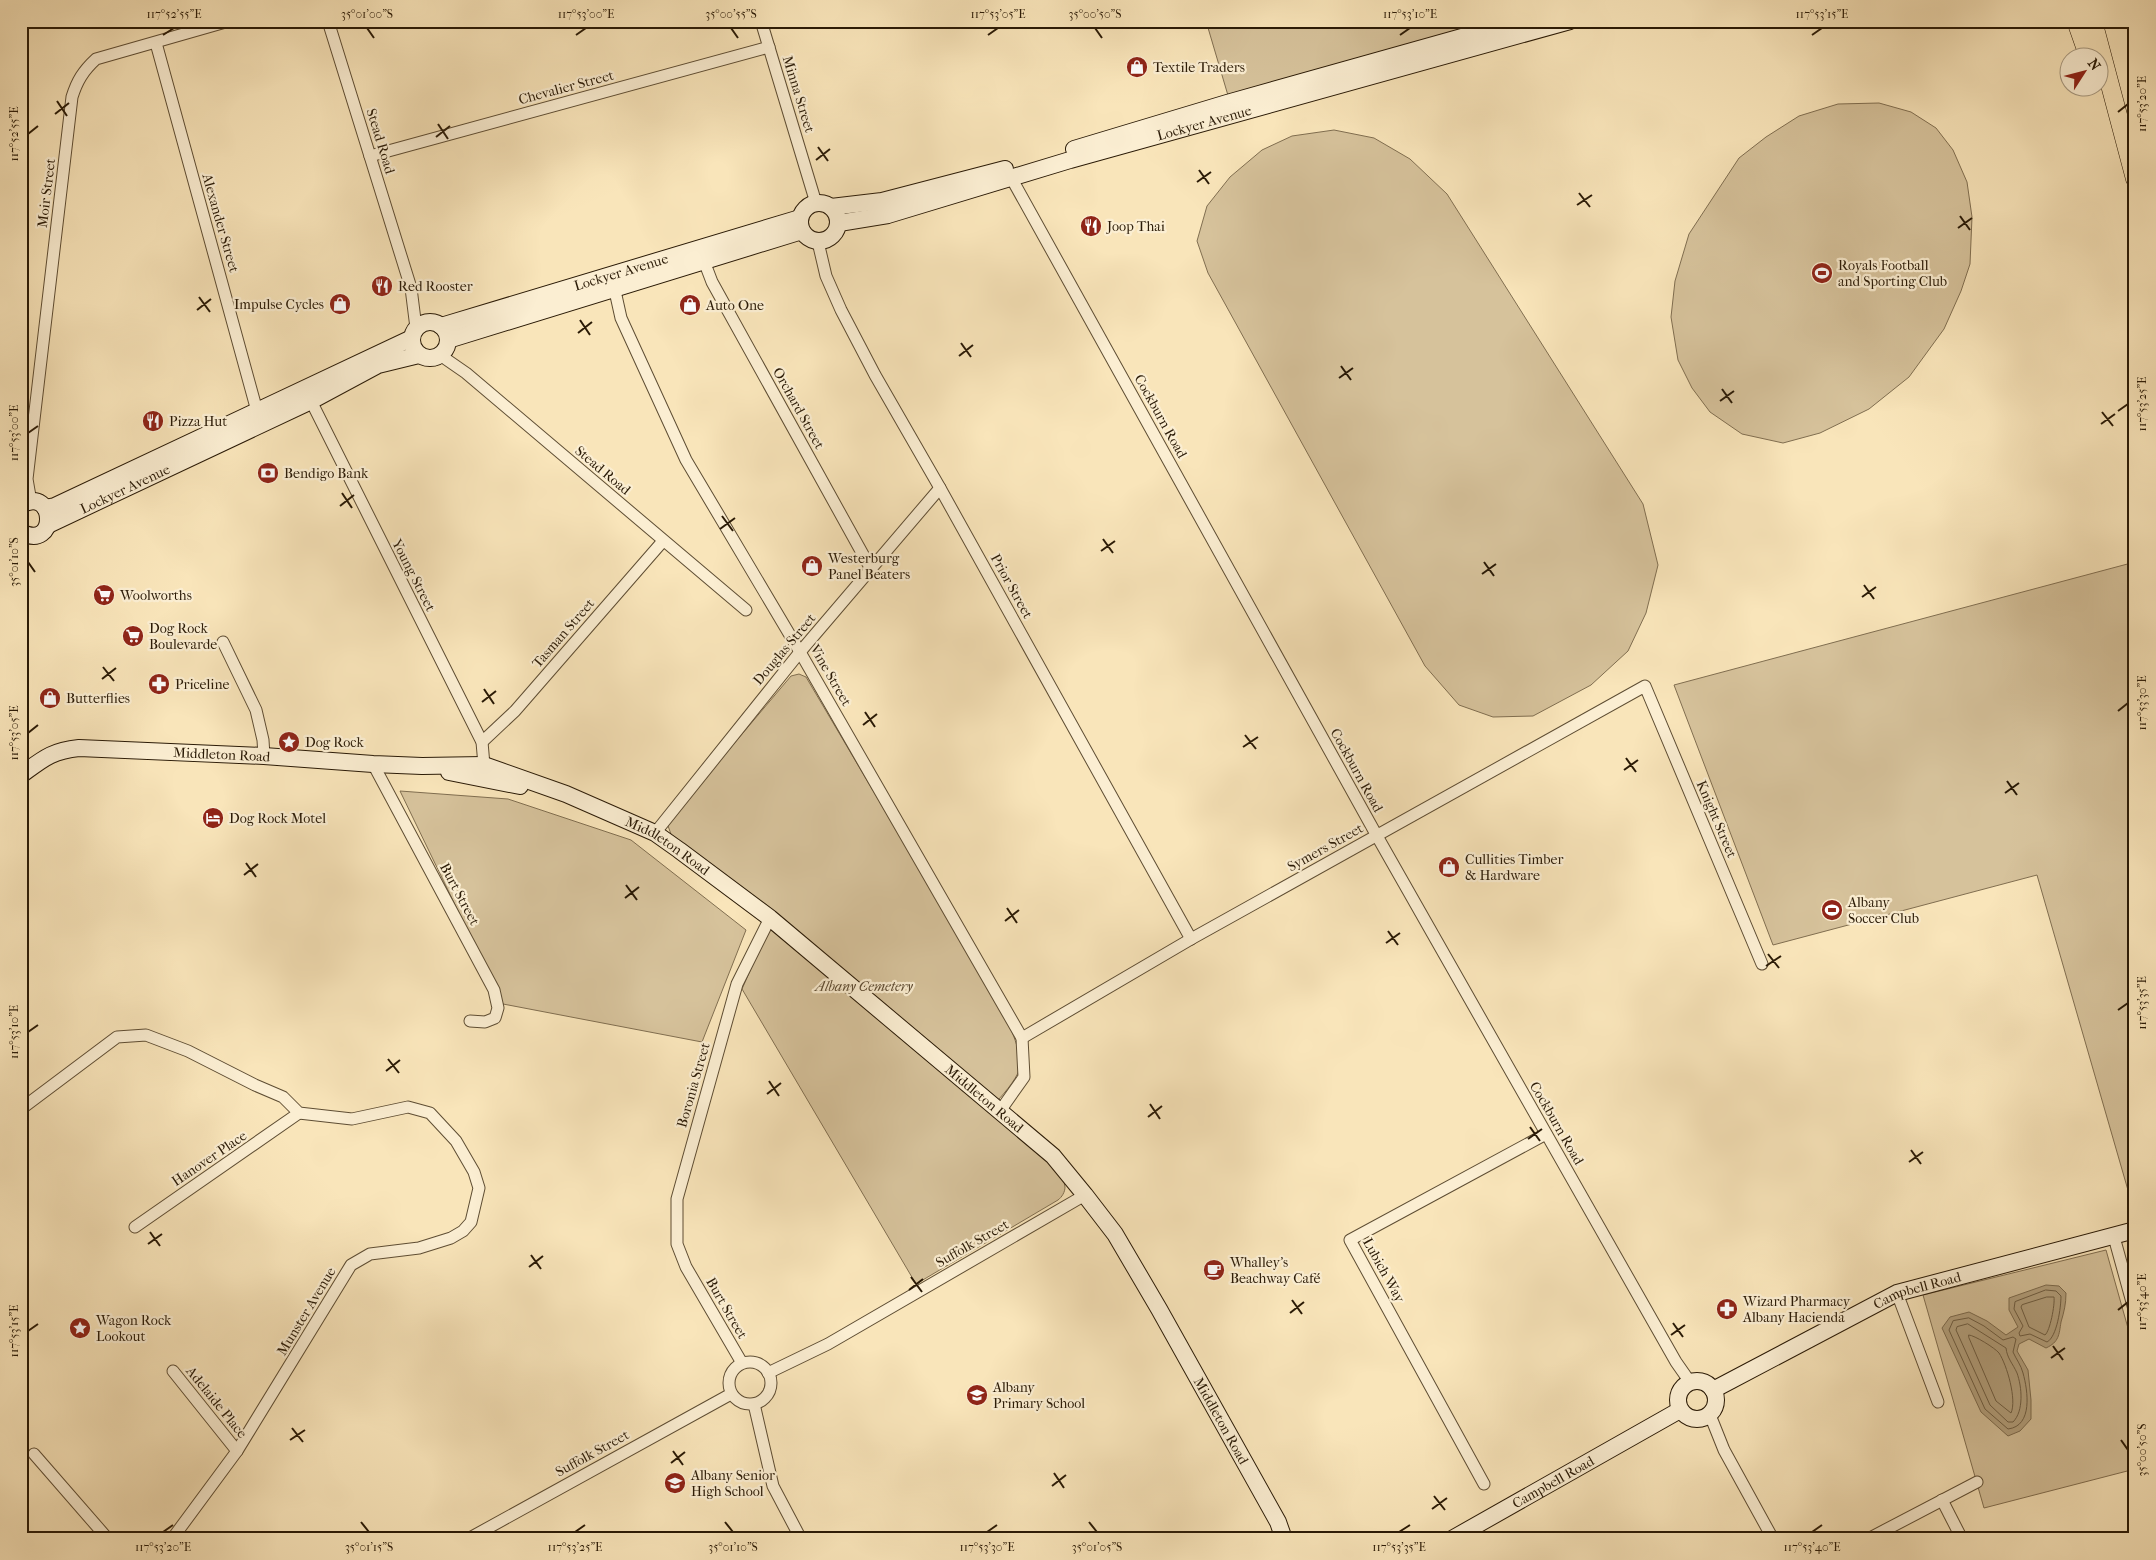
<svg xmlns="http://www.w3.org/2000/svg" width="2156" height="1560" font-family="'IM FELL French Canon',serif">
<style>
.green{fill:#d6c29b;stroke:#806e50}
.water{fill:#b3a07d;stroke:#7c6a4d}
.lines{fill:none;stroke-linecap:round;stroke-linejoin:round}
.shore{stroke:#6e5d42;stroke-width:1}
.street-casing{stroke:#5e4d33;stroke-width:13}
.secondary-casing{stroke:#2a1a06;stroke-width:18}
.primary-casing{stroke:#2a1a06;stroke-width:19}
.street{stroke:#fbeed2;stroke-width:11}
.secondary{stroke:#fbeed2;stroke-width:16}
.primary{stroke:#f9e5ba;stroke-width:18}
.ticks{fill:none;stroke:#2a1a06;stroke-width:2}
.labels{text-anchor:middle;stroke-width:4.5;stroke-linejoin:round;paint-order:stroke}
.poi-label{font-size:14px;fill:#2a1a06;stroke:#fbeed2;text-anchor:start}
.street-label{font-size:14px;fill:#2a1a06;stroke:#fbeed2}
.park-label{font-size:14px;font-style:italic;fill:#5e4c33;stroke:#fbeed2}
.neatline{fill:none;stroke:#2a1a06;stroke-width:2}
.ticks-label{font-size:12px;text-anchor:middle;fill:#2a1a06}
</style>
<rect width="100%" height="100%" fill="#f9e5ba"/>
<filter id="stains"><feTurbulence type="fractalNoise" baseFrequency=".004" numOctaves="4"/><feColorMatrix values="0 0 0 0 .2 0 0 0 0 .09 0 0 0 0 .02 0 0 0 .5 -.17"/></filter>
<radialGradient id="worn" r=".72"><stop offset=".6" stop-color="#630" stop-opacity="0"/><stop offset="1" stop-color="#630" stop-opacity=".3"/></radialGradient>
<!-- green -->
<g class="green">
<path d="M1206,21h298l-272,88z"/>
<path d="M1879,103l32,9 25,16 17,22 14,32 5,35 -2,47 -9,27 -17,38 -35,48 -40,32 -49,24 -37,10 -41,-9 -32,-22 -18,-24 -14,-28 -7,-43 4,-36 14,-47 50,-76 27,-21 33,-21 39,-12z"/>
<path d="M1334,130l40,8 36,21 37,35 196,310 15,61 -12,48 -18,38 -37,34 -58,31 -40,1 -34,-12 -34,-39 -217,-393 -11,-32 10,-35 23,-29 32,-27 30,-14z"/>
<path d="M2135,562v649h-1l-97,-336 -264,70 -99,-260z"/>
<path d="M799,674l7,3 196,332c7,16 23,47 16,64 -7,14 -20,27 -30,38 15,12 77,58 77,76 0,5 -3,10 -7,13l-142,84 -174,-295 18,-41 17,-31 -105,-80 -5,-14 124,-147z"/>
<path d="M400,791l108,8 123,41 115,90 -44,112 -199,-38z"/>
<path d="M2106,1250l29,103v116l-151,39 -61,-213z"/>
</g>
<!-- water -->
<path class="water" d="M2046,1285l13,1 7,7c0,11 -2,19 -5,29 -2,13 -2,20 -15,26l-17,-9 -10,5 -2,7 11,19 3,30v19l-11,12 -12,5 -27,-24 -39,-84 8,-11 19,-5 18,9 19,14 12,-8 -9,-17v-12z"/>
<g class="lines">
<!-- shore -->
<g class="shore">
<path d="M2046,1290l10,1 5,5c0,11 -4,41 -14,46l-17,-8 -10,2 -1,-3 4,-7 -9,-17 1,-7z"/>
<path d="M2047,1297h7c1,8 -4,34 -9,38l-16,-8 -8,-20 1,-2z"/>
<path d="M1969,1318l15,8 19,14 10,-3 3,2 -3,13c3,7 8,13 10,21 5,18 10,53 -15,56l-23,-20 -36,-79 4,-9z"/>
<path d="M1968,1324l38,24c1,10 7,16 11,25 5,14 7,38 -4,49h-5l-18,-17 -34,-75 1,-3z"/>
<path d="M1969,1335c5,0 26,13 30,18 8,12 18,47 12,60l-15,-12 -27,-63z"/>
</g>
<!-- street casing -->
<g class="street-casing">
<g id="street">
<path d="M328,21l83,267 5,40"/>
<path d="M761,21l55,182"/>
<path d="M156,43l101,368"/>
<path d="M370,156l399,-109"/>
<path d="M1008,172l369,664 299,526 14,20"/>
<path d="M818,242l8,34 15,34 34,65 65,113 251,451"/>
<path d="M704,261l8,21 159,287"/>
<path d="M613,282l8,36 65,142 114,192 222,386 2,39 -24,34"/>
<path d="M440,355l26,18 280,237"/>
<path d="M308,395l174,347 2,23"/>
<path d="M31,502l-4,-23 45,-382c5,-16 11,-26 24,-38l133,-38"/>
<path d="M223,642l33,68 7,30 1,16"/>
<path d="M482,742l33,-31 148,-170"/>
<path d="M373,764l121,226 4,18 -3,10 -10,4 -15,-1"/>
<path d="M655,833l145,-181 140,-164"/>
<path d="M1022,1038l169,-99 454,-253 117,278"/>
<path d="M21,1109l96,-72 29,-2 42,16 67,34 28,12 16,16 53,6 56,-12 22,6 26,28 18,31 5,16 -8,34 -8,9 -12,7 -32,10 -49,6 -19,11 -114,186 -65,88"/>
<path d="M135,1227l164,-114"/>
<path d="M2114,1237l21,76"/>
<path d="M1897,1293l41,109"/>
<circle cx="750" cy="1383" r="21"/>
<path d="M742,1363l-56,-96 -9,-23v-45l60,-215 33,-66"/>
<path d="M173,1371l64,80"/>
<path d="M768,1373l60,-29 257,-149"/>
<path d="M754,1404l19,82 28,53"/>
<path d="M1710,1415l14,35 49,89"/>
<path d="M34,1454l74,85"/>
<path d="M1484,1484l-134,-244 196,-106"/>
<path d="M1942,1500l20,39"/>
<path d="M468,1539l263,-145"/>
<path d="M1868,1539l109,-57"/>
</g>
</g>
<!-- secondary casing -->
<g class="secondary-casing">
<g id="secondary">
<path d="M1074,149l153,-46 292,-82"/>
<circle cx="819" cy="222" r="19"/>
<path d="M831,207l51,-6 123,-32"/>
<path id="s1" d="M839,223l49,-8 182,-55 500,-139"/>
<circle cx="430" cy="340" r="18"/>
<path id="s2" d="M441,326l359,-108"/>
<path d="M448,340l354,-109"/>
<path d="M21,505c35,-20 37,47 0,27"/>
<path d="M45,508l10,-2 357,-168"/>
<path id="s3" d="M48,525l263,-124 67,-36 41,-10"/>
<path d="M449,772l71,14"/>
<path id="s4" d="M21,775c22,-16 30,-24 58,-27l185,8 109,8 49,2 62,-1 82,29 89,39 24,17 91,68 283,238 32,39 30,39 44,75 119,213 6,17"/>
<circle cx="1697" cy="1400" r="19"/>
<path id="s5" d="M1713,1390l184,-97 238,-63"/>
<path id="s6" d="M1452,1539l228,-129"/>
</g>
</g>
<!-- primary casing -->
<g class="primary-casing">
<g id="primary">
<path d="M2076,21l13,37"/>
<path d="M2093,21l42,158"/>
</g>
</g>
<!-- street -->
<use href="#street" class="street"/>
<!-- secondary -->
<use href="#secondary" class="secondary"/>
<!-- primary -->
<use href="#primary" class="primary"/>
</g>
<!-- ticks -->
<path class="ticks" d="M367,28l7,10M731,28l7,10M1095,28l7,10M163,35l11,-7M576,35l10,-7M988,35l10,-7M1400,35l10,-7M1812,35l10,-7M57,101l10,15M2118,112l10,-8M55,114l14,-11M438,124l10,15M28,134l10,-8M436,137l14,-11M818,147l10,14M816,160l14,-11M1199,170l10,14M1197,182l14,-10M1579,193l11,14M1577,205l15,-10M1960,216l10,14M1958,228l14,-10M199,297l11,15M197,310l14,-11M580,320l10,15M578,333l14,-11M961,343l10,14M959,356l14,-11M1341,366l10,14M1339,378l14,-10M1722,389l10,14M1720,401l14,-10M2118,411l10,-7M2102,412l11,14M2101,424l14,-10M28,433l10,-7M342,493l10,15M340,506l14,-11M722,516l11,15M720,529l15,-11M1103,539l10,14M1101,551l14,-10M28,562l7,10M1484,562l10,14M1482,574l14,-10M1864,585l10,14M1862,597l14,-10M103,667l11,14M102,679l14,-11M484,689l10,15M482,702l14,-11M2118,711l10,-8M865,712l10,15M863,725l14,-11M28,733l10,-8M1245,735l11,14M1243,747l15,-10M1626,758l10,14M1624,770l14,-10M2007,781l10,14M2005,793l14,-10M246,863l10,14M244,875l14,-11M626,885l11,15M625,898l14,-11M1007,908l10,15M1005,921l14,-11M1388,931l10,14M1386,943l14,-10M1768,954l11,14M1766,966l15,-10M2118,1010l10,-7M28,1032l10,-7M388,1059l11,14M386,1071l14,-11M769,1081l10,15M767,1094l14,-11M1150,1104l10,15M1148,1117l14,-11M1530,1127l10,14M1528,1139l14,-10M1911,1150l10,14M1909,1162l14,-10M150,1232l10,14M148,1244l14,-10M531,1255l10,14M529,1267l14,-11M911,1277l11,15M909,1290l14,-11M1292,1300l10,14M2118,1310l10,-8M1290,1313l14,-11M1673,1323l10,14M28,1331l10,-7M1671,1335l14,-10M2053,1346l10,14M2051,1358l14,-10M292,1428l11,14M290,1440l15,-10M2121,1440l7,10M673,1451l10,14M671,1463l14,-11M1054,1473l10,15M1052,1486l14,-11M1434,1496l11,14M1432,1509l15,-11M361,1522l8,10M725,1522l8,10M1089,1522l8,10M163,1532l10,-7M575,1532l10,-7M987,1532l10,-7M1399,1532l11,-7M1812,1532l10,-7"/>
<!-- icons -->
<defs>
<g id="shop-disc" transform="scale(1.125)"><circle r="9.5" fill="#8f2418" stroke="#fbeed2"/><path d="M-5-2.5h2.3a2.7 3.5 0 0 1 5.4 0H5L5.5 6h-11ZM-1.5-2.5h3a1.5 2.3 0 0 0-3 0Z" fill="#fff"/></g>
<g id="restaurant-disc" transform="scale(1.125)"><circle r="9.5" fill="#8f2418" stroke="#fbeed2"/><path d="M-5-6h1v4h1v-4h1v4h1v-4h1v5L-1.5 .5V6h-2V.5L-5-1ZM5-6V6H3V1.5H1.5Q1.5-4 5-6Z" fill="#fff"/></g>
<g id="stadium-disc" transform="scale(1.125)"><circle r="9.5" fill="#8f2418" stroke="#fbeed2"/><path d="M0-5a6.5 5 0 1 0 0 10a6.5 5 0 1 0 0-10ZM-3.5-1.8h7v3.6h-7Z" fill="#fff"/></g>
<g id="bank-disc" transform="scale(1.125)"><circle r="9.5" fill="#8f2418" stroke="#fbeed2"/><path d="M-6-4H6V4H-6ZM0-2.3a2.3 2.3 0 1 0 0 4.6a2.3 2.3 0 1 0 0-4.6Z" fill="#fff"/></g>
<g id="supermarket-disc" transform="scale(1.125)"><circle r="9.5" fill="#8f2418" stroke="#fbeed2"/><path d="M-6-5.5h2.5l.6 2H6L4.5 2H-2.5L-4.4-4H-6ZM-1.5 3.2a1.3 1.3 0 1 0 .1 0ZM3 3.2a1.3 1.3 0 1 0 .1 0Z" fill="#fff"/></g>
<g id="pharmacy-disc" transform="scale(1.125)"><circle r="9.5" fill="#8f2418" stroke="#fbeed2"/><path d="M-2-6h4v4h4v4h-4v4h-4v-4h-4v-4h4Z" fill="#fff"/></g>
<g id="sight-disc" transform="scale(1.125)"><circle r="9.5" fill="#8f2418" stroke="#fbeed2"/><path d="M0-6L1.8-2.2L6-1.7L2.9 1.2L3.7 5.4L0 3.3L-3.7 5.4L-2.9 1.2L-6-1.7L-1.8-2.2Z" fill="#fff"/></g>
<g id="hotel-disc" transform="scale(1.125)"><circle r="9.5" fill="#8f2418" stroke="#fbeed2"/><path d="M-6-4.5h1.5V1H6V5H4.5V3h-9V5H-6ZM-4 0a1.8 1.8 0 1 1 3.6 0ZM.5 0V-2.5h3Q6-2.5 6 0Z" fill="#fff"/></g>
<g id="cafe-disc" transform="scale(1.125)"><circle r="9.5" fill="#8f2418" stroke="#fbeed2"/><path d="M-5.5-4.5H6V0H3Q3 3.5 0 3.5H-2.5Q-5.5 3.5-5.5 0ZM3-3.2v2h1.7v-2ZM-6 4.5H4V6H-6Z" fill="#fff"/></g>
<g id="school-disc" transform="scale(1.125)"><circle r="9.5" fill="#8f2418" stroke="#fbeed2"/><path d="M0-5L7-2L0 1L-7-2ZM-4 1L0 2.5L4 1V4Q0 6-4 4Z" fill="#fff"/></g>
</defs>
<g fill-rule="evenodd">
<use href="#shop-disc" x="1137" y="67"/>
<use href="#restaurant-disc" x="1091" y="226"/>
<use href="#stadium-disc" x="1822" y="273"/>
<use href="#restaurant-disc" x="382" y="286"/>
<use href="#shop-disc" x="340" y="304"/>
<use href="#shop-disc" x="690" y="305"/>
<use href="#restaurant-disc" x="153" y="421"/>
<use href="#bank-disc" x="268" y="473"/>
<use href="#shop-disc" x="812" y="566"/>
<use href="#supermarket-disc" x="104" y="595"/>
<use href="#supermarket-disc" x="133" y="636"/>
<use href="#pharmacy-disc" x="159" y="684"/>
<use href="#shop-disc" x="50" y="698"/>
<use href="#sight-disc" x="289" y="742"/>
<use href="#hotel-disc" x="213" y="818"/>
<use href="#shop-disc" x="1449" y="867"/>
<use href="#stadium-disc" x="1832" y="910"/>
<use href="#cafe-disc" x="1214" y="1270"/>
<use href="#pharmacy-disc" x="1727" y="1309"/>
<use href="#sight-disc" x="80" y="1328"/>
<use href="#school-disc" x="977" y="1395"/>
<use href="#school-disc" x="675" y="1483"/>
</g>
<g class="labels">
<!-- poi labels -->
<g class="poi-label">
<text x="1153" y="72">Textile Traders</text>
<text x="1107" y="231">Joop Thai</text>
<text x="1838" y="270">Royals Football<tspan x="1838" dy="16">and Sporting Club</tspan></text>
<text x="398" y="291">Red Rooster</text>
<text x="324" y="309" text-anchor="end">Impulse Cycles</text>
<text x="706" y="310">Auto One</text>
<text x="169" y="426">Pizza Hut</text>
<text x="284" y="478">Bendigo Bank</text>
<text x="828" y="563">Westerburg<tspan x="828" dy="16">Panel Beaters</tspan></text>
<text x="120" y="600">Woolworths</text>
<text x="149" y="633">Dog Rock<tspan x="149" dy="16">Boulevarde</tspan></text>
<text x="175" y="689">Priceline</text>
<text x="66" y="703">Butterflies</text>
<text x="305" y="747">Dog Rock</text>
<text x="229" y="823">Dog Rock Motel</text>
<text x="1465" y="864">Cullities Timber<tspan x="1465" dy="16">&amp; Hardware</tspan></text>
<text x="1848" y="907">Albany<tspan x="1848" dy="16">Soccer Club</tspan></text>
<text x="1230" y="1267">Whalley's<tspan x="1230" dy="16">Beachway Café</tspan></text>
<text x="1743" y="1306">Wizard Pharmacy<tspan x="1743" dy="16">Albany Hacienda</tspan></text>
<text x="96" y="1325">Wagon Rock<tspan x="96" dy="16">Lookout</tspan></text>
<text x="993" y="1392">Albany<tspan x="993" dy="16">Primary School</tspan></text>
<text x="691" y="1480">Albany Senior<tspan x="691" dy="16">High School</tspan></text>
</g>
<!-- street labels -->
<g class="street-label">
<text transform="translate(566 87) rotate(-15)" y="5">Chevalier Street</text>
<text transform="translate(799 94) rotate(73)" y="5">Minna Street</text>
<text dy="5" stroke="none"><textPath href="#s1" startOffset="379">Lockyer Avenue</textPath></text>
<text transform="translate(381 141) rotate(73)" y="5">Stead Road</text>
<text transform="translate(46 193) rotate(-83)" y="5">Moir Street</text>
<text transform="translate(221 223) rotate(74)" y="5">Alexander Street</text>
<text dy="5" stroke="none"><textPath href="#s2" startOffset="188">Lockyer Avenue</textPath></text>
<text transform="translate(799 408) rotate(61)" y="5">Orchard Street</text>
<text transform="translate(1161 416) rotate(61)" y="5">Cockburn Road</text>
<text transform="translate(603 470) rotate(40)" y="5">Stead Road</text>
<text dy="5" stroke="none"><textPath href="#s3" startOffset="85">Lockyer Avenue</textPath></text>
<text transform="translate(414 575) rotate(63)" y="5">Young Street</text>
<text transform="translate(1012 586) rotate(61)" y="5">Prior Street</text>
<text transform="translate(563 633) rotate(-49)" y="5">Tasman Street</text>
<text transform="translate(784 649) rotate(-50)" y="5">Douglas Street</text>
<text transform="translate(831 675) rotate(60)" y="5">Vine Street</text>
<text dy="5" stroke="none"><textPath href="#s4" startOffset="208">Middleton Road</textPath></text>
<text transform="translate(1357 770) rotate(61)" y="5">Cockburn Road</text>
<text transform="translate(1717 819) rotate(67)" y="5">Knight Street</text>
<text dy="5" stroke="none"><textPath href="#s4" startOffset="672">Middleton Road</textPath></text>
<text transform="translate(1325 847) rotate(-29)" y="5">Symers Street</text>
<text transform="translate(460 894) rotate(62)" y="5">Burt Street</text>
<text transform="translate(693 1085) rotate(-74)" y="5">Boronia Street</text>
<text dy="5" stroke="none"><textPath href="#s4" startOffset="1078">Middleton Road</textPath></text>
<text transform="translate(1557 1123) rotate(60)" y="5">Cockburn Road</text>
<text transform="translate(209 1158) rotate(-34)" y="5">Hanover Place</text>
<text transform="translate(972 1243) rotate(-30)" y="5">Suffolk Street</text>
<text transform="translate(1384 1270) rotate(61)" y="5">Lubich Way</text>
<text dy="5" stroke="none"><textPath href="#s5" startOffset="228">Campbell Road</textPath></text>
<text transform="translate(727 1308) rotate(60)" y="5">Burt Street</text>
<text transform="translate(306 1311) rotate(-59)" y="5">Munster Avenue</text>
<text transform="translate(217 1402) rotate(51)" y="5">Adelaide Place</text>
<text dy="5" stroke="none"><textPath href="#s4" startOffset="1482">Middleton Road</textPath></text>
<text transform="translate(592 1453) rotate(-29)" y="5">Suffolk Street</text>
<text dy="5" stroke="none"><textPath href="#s6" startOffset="116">Campbell Road</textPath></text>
</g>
<!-- park labels -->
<g class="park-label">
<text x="864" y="991">Albany Cemetery</text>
</g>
</g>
<!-- margin -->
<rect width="2156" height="1560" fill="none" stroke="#f9e5ba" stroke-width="55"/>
<!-- north arrow -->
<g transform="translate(2084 72) rotate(54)"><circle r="24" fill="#fbeed2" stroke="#a79980"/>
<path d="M0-4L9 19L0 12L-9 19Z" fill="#8f2418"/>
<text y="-8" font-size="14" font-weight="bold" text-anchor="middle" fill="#2a1a06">N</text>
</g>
<rect x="28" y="28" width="2100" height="1504" class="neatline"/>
<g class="ticks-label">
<text x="174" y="18">117°52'55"E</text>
<text x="367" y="18">35°01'00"S</text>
<text x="586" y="18">117°53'00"E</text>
<text x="731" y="18">35°00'55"S</text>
<text x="998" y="18">117°53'05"E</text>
<text x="1095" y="18">35°00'50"S</text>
<text x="1410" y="18">117°53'10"E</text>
<text x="1822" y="18">117°53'15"E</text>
<text transform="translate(2142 104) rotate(-90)" y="4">117°53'20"E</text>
<text transform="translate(14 134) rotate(-90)" y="4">117°52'55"E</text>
<text transform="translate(2142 404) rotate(-90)" y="4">117°53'25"E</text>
<text transform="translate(14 433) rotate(-90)" y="4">117°53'00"E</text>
<text transform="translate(14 562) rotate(-90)" y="4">35°01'10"S</text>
<text transform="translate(2142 703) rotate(-90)" y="4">117°53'30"E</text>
<text transform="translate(14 733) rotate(-90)" y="4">117°53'05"E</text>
<text transform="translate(2142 1003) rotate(-90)" y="4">117°53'35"E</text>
<text transform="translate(14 1032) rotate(-90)" y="4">117°53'10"E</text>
<text transform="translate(2142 1302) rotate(-90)" y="4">117°53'40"E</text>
<text transform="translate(14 1331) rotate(-90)" y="4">117°53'15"E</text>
<text transform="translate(2142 1450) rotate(-90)" y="4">35°00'50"S</text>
<text x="163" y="1551">117°53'20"E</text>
<text x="369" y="1551">35°01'15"S</text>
<text x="575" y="1551">117°53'25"E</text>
<text x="733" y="1551">35°01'10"S</text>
<text x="987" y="1551">117°53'30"E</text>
<text x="1097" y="1551">35°01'05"S</text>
<text x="1399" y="1551">117°53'35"E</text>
<text x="1812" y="1551">117°53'40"E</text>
</g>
<rect width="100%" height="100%" filter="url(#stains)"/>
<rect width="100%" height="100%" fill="url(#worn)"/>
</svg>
